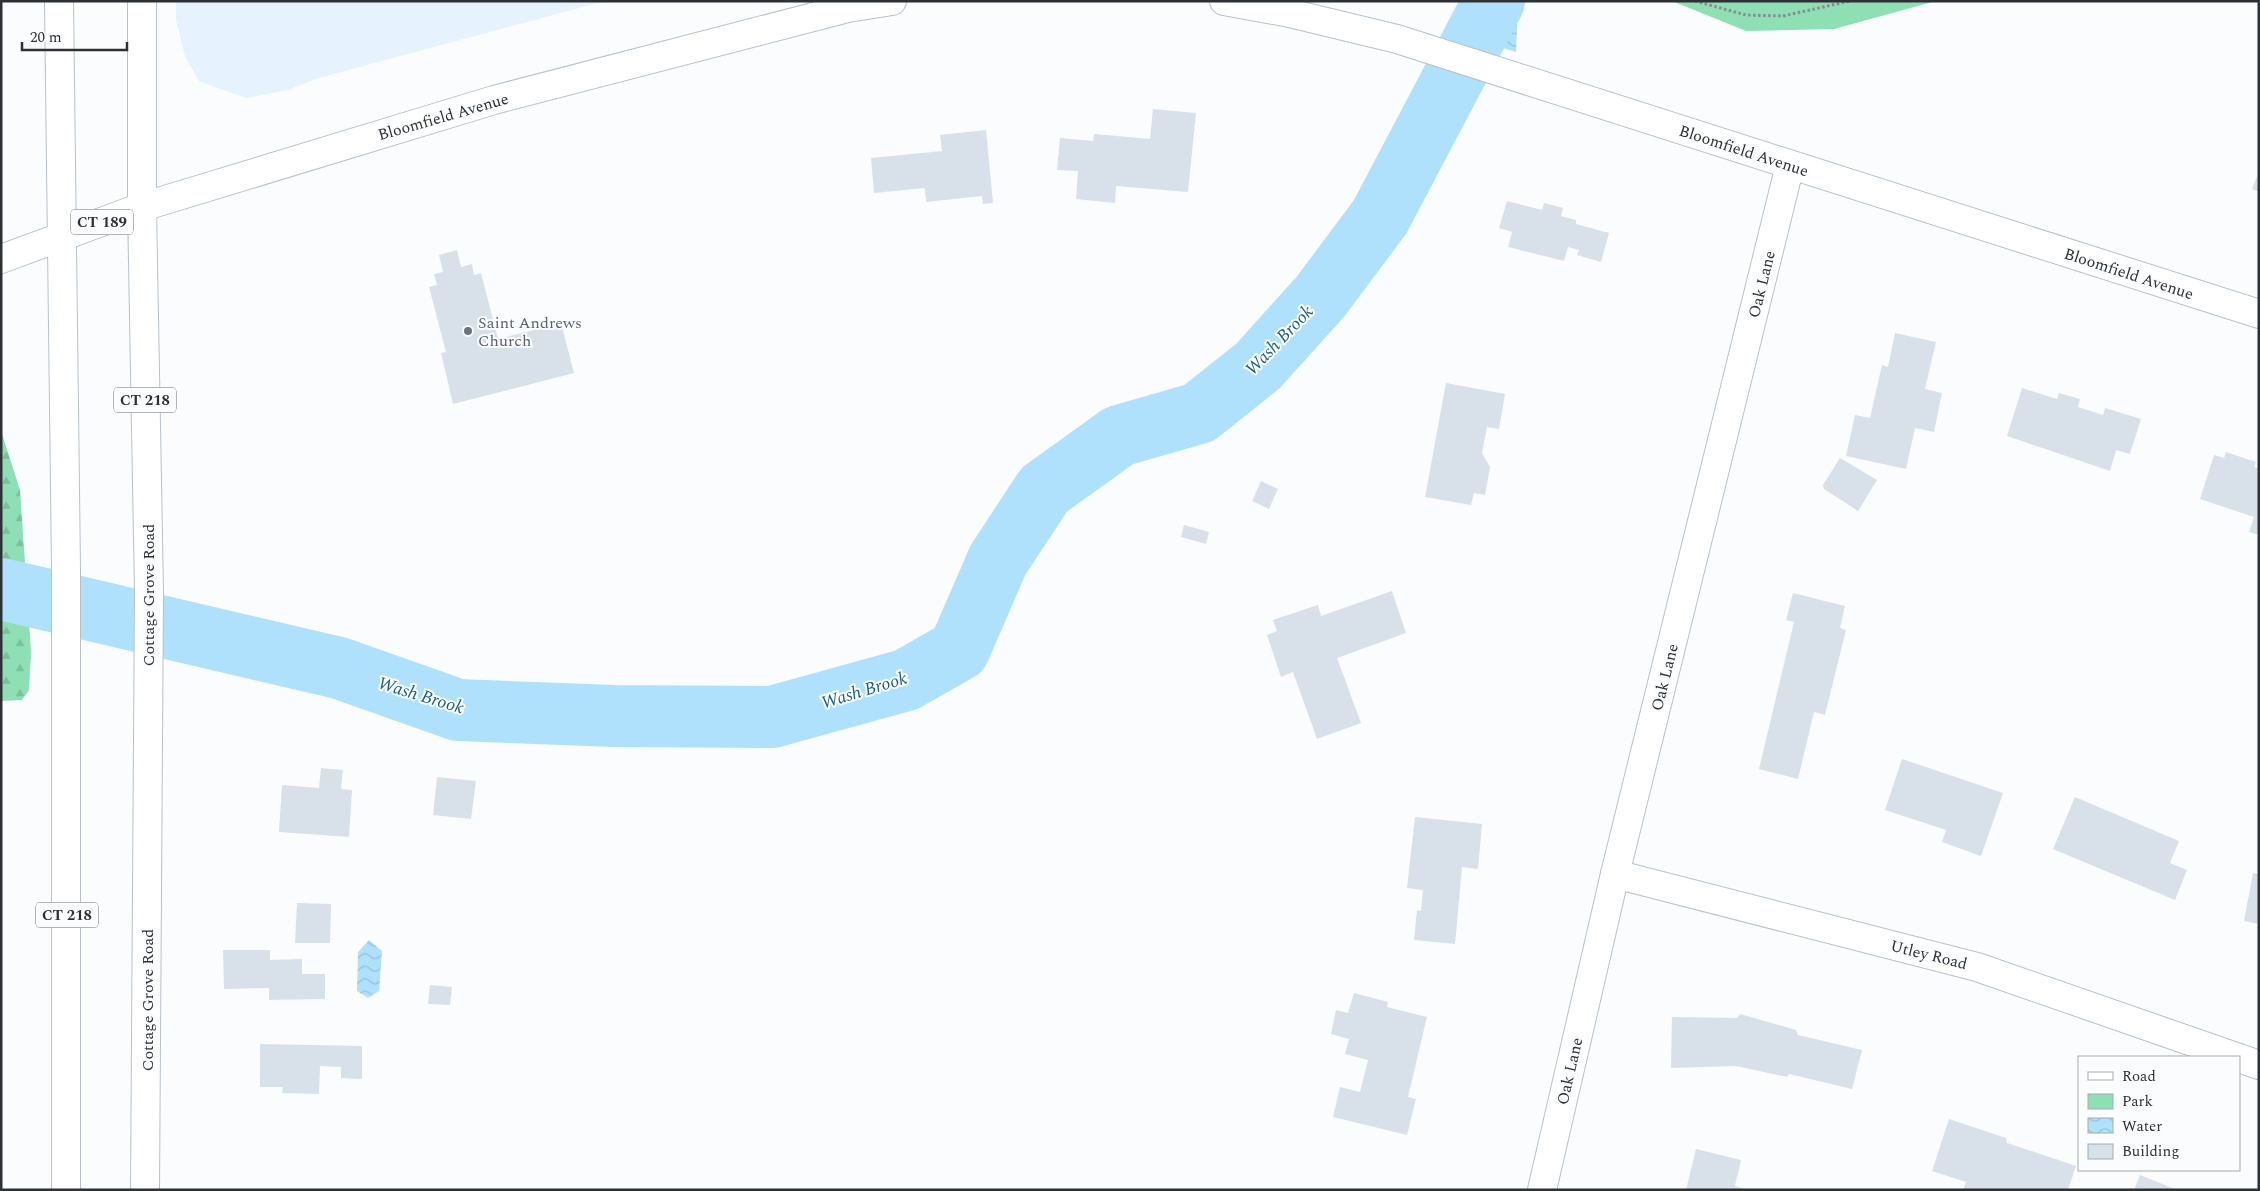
<svg xmlns="http://www.w3.org/2000/svg" width="2260" height="1191" font-family="Spectral,serif">
<style>
.built{fill:#e6f2fe}
.green{fill:#8edfb4}
.forest{fill:url(#forest-firs)}
.water{fill:url(#water-waves)}
.lines{fill:none;stroke-linecap:round;stroke-linejoin:round}
.river{stroke:#afe1fc;stroke-width:62}
.building{fill:#d8e1ea}
.minor-casing{stroke:#b8c1c9;stroke-width:30}
.major-casing{stroke:#b8c1c9;stroke-width:30}
.path{stroke:#898c8f;stroke-width:3;stroke-dasharray:2.5 2.5;stroke-linecap:butt}
.minor{stroke:#fff;stroke-width:28}
.major{stroke:#fff;stroke-width:28}
.worship-dot{fill:#6b7280;stroke:#fafcfe;stroke-width:2}
.labels{text-anchor:middle;stroke-width:4;stroke-linejoin:round;paint-order:stroke}
.shield{fill:#fafcfe;stroke:#6a6d71;stroke-width:1}
.shield-label{font-size:15px;font-weight:bold;fill:#2d3034}
.street-label{font-size:16px;fill:#2d3034;stroke:#fafcfe}
.worship-label{font-size:16px;fill:#5b616d;stroke:#fafcfe;text-anchor:start}
.water-label{font-size:18px;font-style:italic;fill:#1c5e7d;stroke:#fafcfe}
</style>
<defs>
<pattern id="forest-firs" width="22" height="20" patternUnits="userSpaceOnUse" patternTransform="scale(1.25)"><rect width="22" height="20" fill="#8edfb4"/><path d="M5 1l3.5 6h-7zM16 11l3.5 6h-7z" fill="#7bc09b"/></pattern>
<pattern id="water-waves" width="16" height="10" patternUnits="userSpaceOnUse" patternTransform="scale(1.25)"><rect width="16" height="10" fill="#afe1fc"/><path d="M0 5q4-4 8 0t8 0" fill="none" stroke="#97c1d9"/></pattern>
</defs>
<rect width="100%" height="100%" fill="#fafcfe"/>
<!-- built -->
<path class="built" d="M176,1h429l-290,78 -27,11 -42,8 -47,-17 -14,-25 -9,-36z"/>
<!-- green -->
<path class="green" d="M1672,1h264l-102,28 -88,2z"/>
<!-- forest -->
<path class="forest" d="M1,431l19,59 11,162 -2,38 -7,10 -21,1z"/>
<!-- water -->
<g class="water">
<path d="M1476,1h42l-2,51 -58,-18z"/>
<path d="M369,940l13,11 -3,40 -11,7 -11,-7 1,-39z"/>
</g>
<g class="lines">
<!-- river -->
<path class="river" d="M1,589l338,79 119,42 156,6 158,1 134,-37 53,-30 39,-90 46,-70 75,-54 80,-23 59,-47 63,-70 59,-79 114,-216"/>
</g>
<!-- building -->
<g class="building">
<path d="M1153,109l43,4 -8,79 -72,-6 -1,17 -39,-4 2,-28 -21,-1 3,-32 33,3 1,-7 56,5z"/>
<path d="M986,130l7,73 -10,1 -1,-8 -56,6 -1,-14 -51,5 -3,-35 71,-7 -2,-16z"/>
<path d="M2259,171v21l-7,-3z"/>
<path d="M1507,201l35,9 2,-7 19,5 -2,8 15,4v4l33,9 -8,29 -24,-7 2,-5 -11,-3 -4,14 -56,-14 4,-15 -13,-4z"/>
<path d="M457,250l4,17 11,-3 2,11 7,-2 17,66 63,-16 13,50 -121,31 -12,-51 5,-1 -17,-65 8,-2 -3,-11 9,-2 -4,-17z"/>
<path d="M1895,333l41,9 -11,47 17,4 -8,39 -19,-4 -9,41 -60,-13 9,-41 15,3 12,-53 6,2z"/>
<path d="M1446,383l59,11 -6,35 -12,-2 -5,26 8,14 -5,28 -11,-2 -3,12 -46,-8z"/>
<path d="M2022,388l35,11 2,-6 21,6 -2,8 25,8 2,-7 36,11 -11,35 -14,-4 -6,21 -103,-35z"/>
<path d="M2226,452l30,10 -2,5 5,1v67l-10,-3 5,-15 -54,-18 14,-44 10,3z"/>
<path d="M1840,458l37,22 -19,31 -34,-22 -1,-4z"/>
<path d="M1261,481l17,8 -9,20 -17,-8z"/>
<path d="M1184,525l25,7 -3,12 -25,-7z"/>
<path d="M1392,591l14,42 -69,25 24,65 -44,16 -24,-67 -12,5 -14,-42 10,-4 -4,-11 45,-15 3,11z"/>
<path d="M1793,593l52,13 -5,22 6,2 -21,85 -11,-3 -16,67 -39,-10 35,-147 -8,-2z"/>
<path d="M1902,759l101,34 -22,63 -39,-14 4,-12 -61,-20z"/>
<path d="M321,768l22,2 -2,19 11,1 -3,47 -70,-5 3,-47 37,3z"/>
<path d="M437,777l39,4 -5,38 -38,-4z"/>
<path d="M2075,797l104,44 -9,22 17,7 -12,30 -122,-51z"/>
<path d="M1415,817l67,7 -4,45 -16,-2 -7,77 -41,-4 3,-30 4,1 2,-21 -16,-2z"/>
<path d="M2253,873l6,1v50l-15,-3z"/>
<path d="M297,903l34,1 -1,39h-35z"/>
<path d="M223,950h47v10l32,-1v15h23v25l-56,1v-12l-45,1z"/>
<path d="M430,985l22,2 -2,18 -22,-1z"/>
<path d="M1354,993l34,9 -1,5 40,10 -19,80 8,2 -9,36 -74,-18 7,-30 20,5 8,-32 -23,-6 4,-15 -18,-5 5,-24 12,3z"/>
<path d="M1740,1014l56,16 2,5 64,15 -10,39 -63,-15 -2,3 -51,-11 -65,2 1,-51 65,1z"/>
<path d="M260,1044l102,2v33l-21,-1v-11l-21,-1 -1,28 -37,-1 1,-6h-23z"/>
<path d="M1949,1119l57,19 1,5 69,23 -8,24h-105l3,-8 -34,-11z"/>
<path d="M1696,1149l45,11 -6,26 12,4h-61z"/>
<path d="M2140,1175l37,15h-43z"/>
</g>
<g class="lines">
<!-- minor casing -->
<g class="minor-casing">
<g id="minor">
<path d="M1615,874l362,93 259,90"/>
<path d="M2239,1058l20,7"/>
<path d="M1542,1190l73,-316 175,-709"/>
</g>
</g>
<!-- major casing -->
<g class="major-casing">
<g id="major">
<path d="M59,1l7,569v620"/>
<path d="M142,1v206l7,385 -4,598"/>
<path d="M1224,1l61,11 112,27 862,275"/>
<path d="M1,259l141,-52 352,-107 354,-92 44,-7"/>
</g>
</g>
<!-- path -->
<path class="path" d="M1695,1l51,14 37,1 67,-15"/>
<!-- minor -->
<use href="#minor" class="minor"/>
<!-- major -->
<use href="#major" class="major"/>
</g>
<!-- markers -->
<circle class="worship-dot" cx="468" cy="331" r="5"/>
<g class="labels">
<!-- shield labels -->
<g class="shield">
<rect x="71" y="209.5" width="62" height="25" rx="4"/>
<rect x="114" y="387.5" width="62" height="25" rx="4"/>
<rect x="36" y="902.5" width="62" height="25" rx="4"/>
</g>
<g class="shield-label">
<text x="102" y="227">CT 189</text>
<text x="145" y="405">CT 218</text>
<text x="67" y="920">CT 218</text>
</g>
<!-- street labels -->
<g class="street-label">
<text transform="translate(443 116) rotate(-16)" y="6">Bloomfield Avenue</text>
<text transform="translate(1744 150) rotate(18)" y="6">Bloomfield Avenue</text>
<text transform="translate(2129 273) rotate(18)" y="6">Bloomfield Avenue</text>
<text transform="translate(1761 284) rotate(-76)" y="6">Oak Lane</text>
<text transform="translate(148 595) rotate(-90)" y="6">Cottage Grove Road</text>
<text transform="translate(1664 677) rotate(-76)" y="6">Oak Lane</text>
<text transform="translate(1929 954) rotate(14)" y="6">Utley Road</text>
<text transform="translate(147 1000) rotate(-90)" y="6">Cottage Grove Road</text>
<text transform="translate(1569 1071) rotate(-77)" y="6">Oak Lane</text>
</g>
<!-- worship labels -->
<g class="worship-label">
<text x="478" y="328">Saint Andrews<tspan x="478" dy="18">Church</tspan></text>
</g>
<!-- water labels -->
<g class="water-label">
<text transform="translate(1279 340) rotate(-46)" y="6">Wash Brook</text>
<text transform="translate(864 690) rotate(-17)" y="6">Wash Brook</text>
<text transform="translate(421 695) rotate(17)" y="6">Wash Brook</text>
</g>
</g>
<!-- border -->
<rect width="2260" height="1191" fill="none" stroke="#2d3034" stroke-width="5"/>
<!-- legend -->
<rect x="2078" y="1056" width="162" height="115" fill="#fafcfe" stroke="#a8aaad"/>
<rect x="2088" y="1072" width="25" height="8" fill="#ffffff" stroke="#a8aaad"/>
<text x="2122" y="1081" font-size="15" fill="#2d3034">Road</text>
<rect x="2088" y="1094" width="25" height="15" fill="#8edfb4" stroke="#a8aaad"/>
<text x="2122" y="1106" font-size="15" fill="#2d3034">Park</text>
<rect x="2088" y="1118" width="25" height="15" fill="url(#water-waves)" stroke="#a8aaad"/>
<text x="2122" y="1131" font-size="15" fill="#2d3034">Water</text>
<rect x="2088" y="1144" width="25" height="15" fill="#d8e1ea" stroke="#a8aaad"/>
<text x="2122" y="1156" font-size="15" fill="#2d3034">Building</text>
<!-- scale -->
<path d="M22 42v8h105v-8" fill="none" stroke="#2d3034" stroke-width="2.5"/>
<text x="30" y="42" font-size="15" fill="#2d3034" stroke="#fafcfe" stroke-width="4" paint-order="stroke">20 m</text>
</svg>
